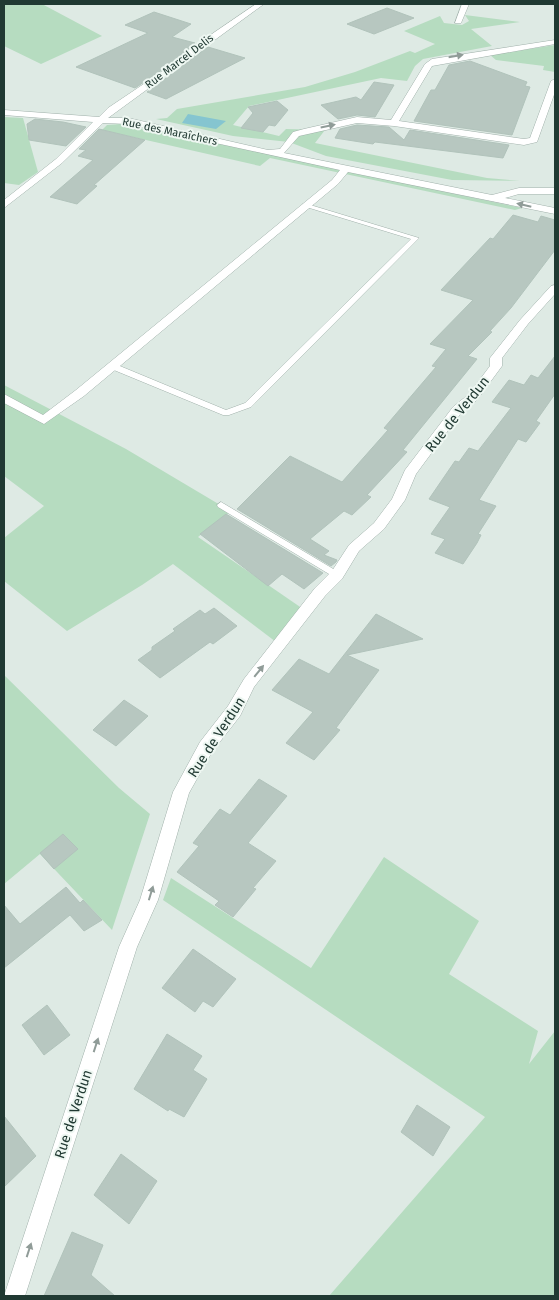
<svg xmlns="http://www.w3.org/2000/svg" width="559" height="1300" font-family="'Fira Sans',sans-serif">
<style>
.green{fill:#b6dcc0}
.water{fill:#85c5d0}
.building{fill:#b7c7c0;stroke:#b1c3bb}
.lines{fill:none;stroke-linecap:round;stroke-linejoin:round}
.lane-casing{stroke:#a1b1ab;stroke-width:1}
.street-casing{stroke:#a1b1ab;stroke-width:1}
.lane{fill:#fff;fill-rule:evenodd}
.street{fill:#fff;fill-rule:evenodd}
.oneway{fill:#909c98}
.labels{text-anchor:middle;stroke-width:4;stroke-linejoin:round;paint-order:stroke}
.far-street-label{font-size:11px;fill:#203932;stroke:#eef7f2}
.street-label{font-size:14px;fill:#203932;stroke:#eef7f2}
</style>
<rect width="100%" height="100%" fill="#deeae4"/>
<!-- green -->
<g class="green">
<path d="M4,4h38l60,32 -61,28 -37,-18z"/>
<path d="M465,15l55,7 -49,7 21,17 -69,13 -8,7 -8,15 -26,-3 -132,28 -16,19 46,11 7,-7 39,1 -10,13 172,35 33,3 -68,-1 -126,-24 -37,-14 -56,-6 -77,-17 11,-1 10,-9 128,-22 50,-15 55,-21 5,2 20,-9 -31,-13 36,-15 4,7 18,2 7,-4z"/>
<path d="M555,45v27l-12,-2 1,-4 -48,-6 -6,-5z"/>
<path d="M4,117l19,1 15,54 -19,13 -15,-2z"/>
<path d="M121,124l42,8 359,76 -7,2 -245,-52 -10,8 -158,-36 5,-5z"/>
<path d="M4,385l122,64 106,63 -5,2 -29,23 108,74 -26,34 -107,-81 -31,21 -75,46 -63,-50v-43l40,-32 -40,-30z"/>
<path d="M4,675l115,113 31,26 -38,116 -72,-76 -36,30z"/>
<path d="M384,857l95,64 -30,53 89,57 -9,33 26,-33v265h-226l156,-179 -322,-217 8,-22 140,90z"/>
</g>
<!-- water -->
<path class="water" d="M188,114l38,7 -10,8 -34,-6z"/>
<!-- building -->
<g class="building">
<path d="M387,8l27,10 -40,16 -27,-10z"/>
<path d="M154,12l37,12 -19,13 23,6 -27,23 -33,22 -59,-21 72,-34 -23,-8z"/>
<path d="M208,47l37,11 -79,41 -19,-7z"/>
<path d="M470,61l57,21 -2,4 5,1 -18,48 -98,-14 17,-31h4l14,-25z"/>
<path d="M374,82l20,3 -19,32 -18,-2 -19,4 -17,-14 35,-8 5,3z"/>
<path d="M277,101l11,9 -13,16 -6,-1 -6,7 -22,-4 12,-15 -5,-6z"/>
<path d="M35,119l28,3 23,5 -20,19 -37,-6 -2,-16z"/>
<path d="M357,125l32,2 15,13 6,-10 99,15 -6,13 -128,-16 -2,2 -38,-6 5,-9z"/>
<path d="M99,129l46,11 -51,45 3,1 -20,18 -27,-7 43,-37 -15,-4 8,-6 -7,-1z"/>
<path d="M513,215l25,7 3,-6 14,4v30l-44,58 -21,23 2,1 -24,24 9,3 -74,91 4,2 -40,43 4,2 -19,18 -8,-4 -34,28 19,12 -5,4 13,5 -1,2 -5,4 -94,-57 53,-53 52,26 46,-52 -4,-2 52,-61 -4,-1 14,-17 -16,-5 43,-44 -32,-10 49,-52 3,1z"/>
<path d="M555,356v38l-19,27 4,2 -14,19 -8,-3 -39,61 17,6 -18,28 3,1 -4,8 -14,21 -28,-11 10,-14 -14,-5 19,-27 -21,-8 26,-38 4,1 10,-14 9,3 33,-43 -19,-6 17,-22 15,5 7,-10 7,3z"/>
<path d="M226,514l97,59 -19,16 -22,-15 -14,12 -68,-52z"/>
<path d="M214,608l23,18 -24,18 -3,-2 -50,36 -22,-18 14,-10v-3l23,-16 -2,-2 27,-19 5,4z"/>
<path d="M376,614l47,25 -76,16 32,15 -43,58 4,2 -26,30 -28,-17 27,-31 -41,-22 27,-31 30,15z"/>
<path d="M124,700l24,16 -32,30 -23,-16z"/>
<path d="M259,779l28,17 -39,47 28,18 -23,27 3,1 -23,28 -18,-12 4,-4 -42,-29 22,-26 -6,-3 27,-34 10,6z"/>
<path d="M63,834l15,15 -24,20 -14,-16z"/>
<path d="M66,887l14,16 3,-3 19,20 -18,11 -14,-16 -66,53v-63l16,19z"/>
<path d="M193,949l43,30 -23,28 -10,-6 -8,11 -33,-24z"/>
<path d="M47,1005l23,30 -26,20 -22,-30z"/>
<path d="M167,1034l35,22 -9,14 14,9 -23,38 -15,-8 -1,2 -34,-22z"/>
<path d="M417,1105l33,22 -17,29 -32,-24z"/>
<path d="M4,1116l32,40 -32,31z"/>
<path d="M121,1154l36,27 -28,43 -35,-29z"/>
<path d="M72,1232l31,13 -12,30 24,21h-71z"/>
</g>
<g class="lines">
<!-- lane casing -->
<g class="lane-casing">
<g id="lane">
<path d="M303,204h4l112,34 -168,169 -22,8h-6l-114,-47v-4h6l111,46 19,-7 166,-164 -108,-33z"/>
<path d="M221,502l119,71 2,2 -2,2h-6l-116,-70 -1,-2z"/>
</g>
</g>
<!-- street casing -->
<g class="street-casing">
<g id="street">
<path d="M256,4h8l-156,114h20l140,32 12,-1 13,-17 11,-3 53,-12 34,3 34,-56 7,-5 123,-19v4l-123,22 -33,55 125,18 6,-1 21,-57 4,-2v13l-18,50 -13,3 -130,-19 -37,-3 -58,13 -15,17 208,42 27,-7h36v6h-36l-14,4 50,10v6l-207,-42 -10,12 -254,212 -40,28 -40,-21v-9l39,21 33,-25 256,-210 8,-10 -212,-46 -25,-1 -41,40 -58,45v-8l52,-41 37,-37 -89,-7v-5l95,7 9,-9 61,-41 18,-16z"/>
<path d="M462,4h7l-8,19h-6z"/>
<path d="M555,285v9l-27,30 -26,34v8l-25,34 -16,13 -45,61 -11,26 -21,29 -25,22 -17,28 -17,17 -71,91 -14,29 -28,36 -23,41 -31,107 -21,47 -112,349h-21l115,-349 21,-47 33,-108 27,-50 28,-36 16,-27 71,-91 17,-17 17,-26 25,-22 18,-24 13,-29 48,-63 16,-13 21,-28v-8l30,-38 31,-34z"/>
</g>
</g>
<!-- lane -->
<use href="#lane" class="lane"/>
<!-- street -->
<use href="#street" class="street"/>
</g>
<!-- one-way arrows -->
<defs><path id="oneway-solid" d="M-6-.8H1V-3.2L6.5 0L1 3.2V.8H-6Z" transform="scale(1.25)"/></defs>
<g class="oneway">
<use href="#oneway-solid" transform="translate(456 56) rotate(-10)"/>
<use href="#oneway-solid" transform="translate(328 126) rotate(-12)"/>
<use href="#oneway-solid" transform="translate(524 205) rotate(-167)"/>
<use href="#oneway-solid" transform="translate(259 671) rotate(-51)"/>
<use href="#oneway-solid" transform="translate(151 893) rotate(-73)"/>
<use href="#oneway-solid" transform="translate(96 1045) rotate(-72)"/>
<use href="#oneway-solid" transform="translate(29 1250) rotate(-72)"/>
</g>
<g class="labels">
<!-- far-street labels -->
<g class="far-street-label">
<text transform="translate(179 61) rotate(-37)" y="4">Rue Marcel Delis</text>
<text transform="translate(170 131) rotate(12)" y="4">Rue des Maraîchers</text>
</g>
<!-- street labels -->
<g class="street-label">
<text transform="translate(457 414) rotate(-51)" y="5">Rue de Verdun</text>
<text transform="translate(216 737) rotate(-57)" y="5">Rue de Verdun</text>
<text transform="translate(73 1114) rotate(-72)" y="5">Rue de Verdun</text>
</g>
</g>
<!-- border -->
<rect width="559" height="1300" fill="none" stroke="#203932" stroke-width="10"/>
</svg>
